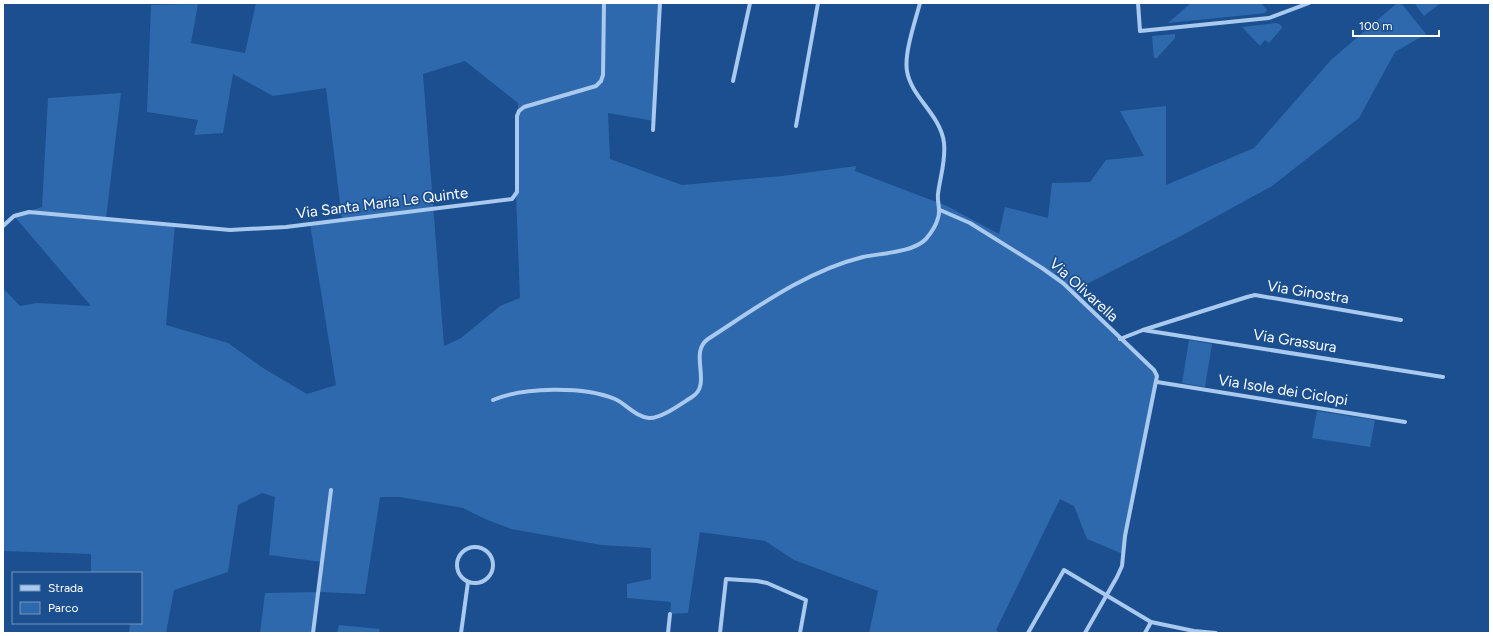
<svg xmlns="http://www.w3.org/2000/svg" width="1493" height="636" font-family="Figtree,sans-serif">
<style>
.green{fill:#2e69ad;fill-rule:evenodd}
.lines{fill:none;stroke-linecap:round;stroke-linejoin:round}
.street{stroke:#a9c9ee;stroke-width:4}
.labels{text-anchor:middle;stroke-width:3.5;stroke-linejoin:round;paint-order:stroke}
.street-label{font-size:15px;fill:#fff;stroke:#1b4f8f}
</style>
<rect width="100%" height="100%" fill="#1b4f8f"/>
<!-- green -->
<g class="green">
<path d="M256,3h403l-5,118 -46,-8 2,46 72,26 100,-9 74,-10 -1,5 92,35 52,28 6,-27 43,11 4,-35 38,-1 16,-22 38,-4 -24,-45 46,-5v79l88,-37 77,-88 66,-57h4l25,31 -31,18 -36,66 -87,68 -91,50 -106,54 45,49 34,31 3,12 -34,172 -36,-15 -13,-33 -14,-7 -64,131 3,3h-130l9,-42 -84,-31 -29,-19 -65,-9 -12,81 -18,1 1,-12 -44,-4v-14l24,-5v-31l-50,-3 -90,-16 -26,-10 -22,-11 -63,-11h-20l-15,97 -47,-2 -5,41h-53l5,-40 53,-1 4,-30 -53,-7 6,-58 -13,-4 -24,12 -10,67 -54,18 -8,43h-37l1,-10h11v-50h-50v-19l-88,-3v-263l17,18 17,-3 54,3 -77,-90 28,-9 6,-109 73,-5 -15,126 69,6 -9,100 62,18 35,25 44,26 29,-9 -26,-161 32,-4 -16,-132 -53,8 -40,-22 -10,59 -29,2 4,-15 -51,-8 4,-107 47,-1 -7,39 54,10zM465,61l53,42 -2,92 4,103 -20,8 -39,32 -17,8 -21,-272z"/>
<path d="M1191,3l17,1 53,-1 6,7 -2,3 -8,1 -89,9z"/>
<path d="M1414,3h27l-17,13z"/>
<path d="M1276,23l5,2 1,3 -13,15 -4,-3 -5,6 -18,-19z"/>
<path d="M1175,34v4l-18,20h-3l-2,-22z"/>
<path d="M1189,340l23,4 -7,43 -23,-4z"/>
<path d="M1317,411l58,9 -5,27 -58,-9z"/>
<path d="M339,625l41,4 -1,4h-42z"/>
</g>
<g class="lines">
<!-- street -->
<g class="street">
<path d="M1138,3l2,28 129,-13 40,-15"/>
<path d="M733,81l17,-78"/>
<path d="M796,126l22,-123"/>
<path d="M653,130l7,-127"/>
<path d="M940,210l30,13 72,45 21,15 91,87 3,6 -32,160 -3,30 -5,11 -32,56"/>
<path d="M3,226l11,-10 15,-4 201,18 56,-3 226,-28 5,-7v-76l2,-5 5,-4 72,-21 5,-5 2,-6 1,-72"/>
<path d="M1143,330l300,47"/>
<path d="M1120,339l23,-9 104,-33 8,-2 146,25"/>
<path d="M1157,382l248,40"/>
<path d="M493,400c30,-13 91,-14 122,-1 11,5 21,18 34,19 12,1 33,-15 43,-21 21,-13 -4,-44 16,-58 48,-31 98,-68 155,-82 18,-4 49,-4 63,-18 5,-6 10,-13 12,-21 3,-8 -1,-15 0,-24 2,-17 8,-33 6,-51 -3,-28 -33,-46 -37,-72 -3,-18 8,-49 13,-68"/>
<circle cx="475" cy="565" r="18"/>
<path d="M313,633l18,-143"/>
<path d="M461,633l7,-51"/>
<path d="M668,633l2,-19"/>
<path d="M720,633l6,-54 31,2 10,2 39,17 -6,33"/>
<path d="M1028,633l36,-63 87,52 43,9 22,2"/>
<path d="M1145,633l6,-11"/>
</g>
</g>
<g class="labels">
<!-- street labels -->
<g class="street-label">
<text transform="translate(382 203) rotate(-7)" y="5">Via Santa Maria Le Quinte</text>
<text transform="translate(1084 290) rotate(42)" y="5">Via Olivarella</text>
<text transform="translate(1308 292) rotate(9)" y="5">Via Ginostra</text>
<text transform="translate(1295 341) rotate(9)" y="5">Via Grassura</text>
<text transform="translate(1283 390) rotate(9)" y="5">Via Isole dei Ciclopi</text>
</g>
</g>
<!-- border -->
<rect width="1493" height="636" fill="none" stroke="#ffffff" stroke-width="8"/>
<!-- legend -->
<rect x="12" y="572" width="130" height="52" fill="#1b4f8f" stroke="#7695bc"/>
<rect x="20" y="585" width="20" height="6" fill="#a9c9ee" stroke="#7695bc"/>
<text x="48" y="592" font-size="12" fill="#ffffff">Strada</text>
<rect x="20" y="602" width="20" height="12" fill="#2e69ad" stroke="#7695bc"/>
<text x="48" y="612" font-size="12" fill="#ffffff">Parco</text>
<!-- scale -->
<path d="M1353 30v6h86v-6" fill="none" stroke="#ffffff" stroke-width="2"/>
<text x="1359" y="30" font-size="12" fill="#ffffff" stroke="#1b4f8f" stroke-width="3" paint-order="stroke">100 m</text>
</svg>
